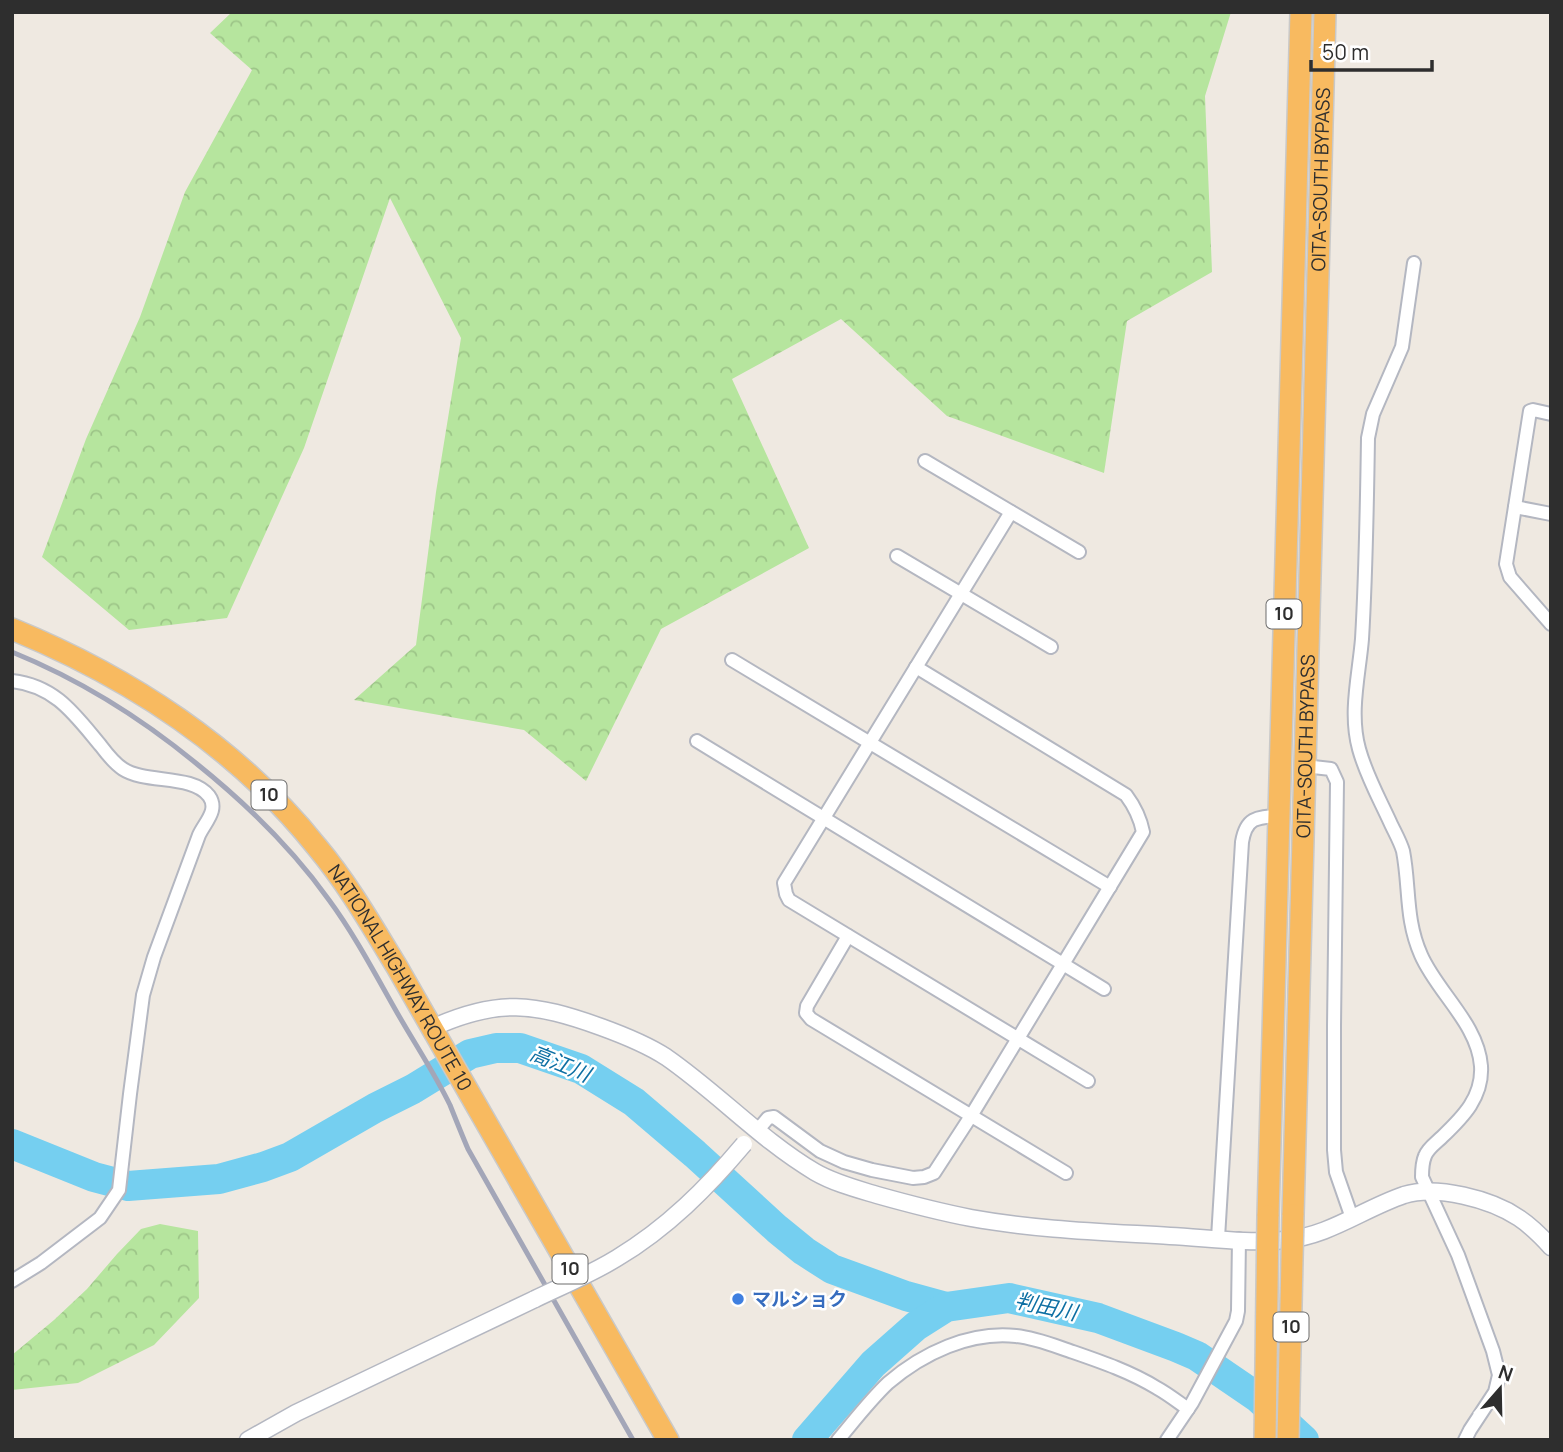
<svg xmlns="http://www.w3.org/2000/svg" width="1563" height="1452" font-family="Manrope,'Noto Sans JP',sans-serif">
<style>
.forest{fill:url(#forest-crowns)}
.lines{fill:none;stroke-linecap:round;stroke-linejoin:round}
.river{stroke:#75cff0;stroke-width:30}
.minor-casing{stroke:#b4b7c1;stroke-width:16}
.tertiary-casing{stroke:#b4b7c1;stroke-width:19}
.trunk-casing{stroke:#c9c9c9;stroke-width:24}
.minor{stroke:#fff;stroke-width:12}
.tertiary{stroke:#fff;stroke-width:16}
.trunk{stroke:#f8ba60;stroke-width:21}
.rail{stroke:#a3a6b8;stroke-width:5}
.tertiary-bridge-casing{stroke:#b4b7c1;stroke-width:19;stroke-linecap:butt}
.trunk-bridge-casing{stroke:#c9c9c9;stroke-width:24;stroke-linecap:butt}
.tertiary-bridge{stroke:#fff;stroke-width:16}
.trunk-bridge{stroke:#f8ba60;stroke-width:21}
.shop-dot{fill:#3f7fe0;stroke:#fff;stroke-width:2.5}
.labels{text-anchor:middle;stroke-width:5;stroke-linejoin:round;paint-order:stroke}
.shield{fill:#fff;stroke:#6d6d6d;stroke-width:2}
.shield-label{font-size:18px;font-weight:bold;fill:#2e2e2e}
.street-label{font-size:19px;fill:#2e2e2e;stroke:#fff}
.shop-label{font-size:19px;font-weight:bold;fill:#366cbe;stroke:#fff;text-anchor:start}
.water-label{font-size:21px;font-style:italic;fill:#0d6fa3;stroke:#fff}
</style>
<defs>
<pattern id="forest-crowns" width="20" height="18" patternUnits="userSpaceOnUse" patternTransform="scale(1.75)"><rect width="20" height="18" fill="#b6e59e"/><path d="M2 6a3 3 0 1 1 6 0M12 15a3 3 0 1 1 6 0" fill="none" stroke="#9dc588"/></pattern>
</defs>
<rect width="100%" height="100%" fill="#efe9e1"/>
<!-- forest -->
<g class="forest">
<path d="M232,12h999l-26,84 7,176 -85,49 -23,152 -157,-57 -106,-97 -109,60 77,169 -148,81 -75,152 -62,-51 -170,-30 62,-55 20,-153 25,-154 -71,-140 -86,250 -77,170 -98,12 -87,-73 44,-118 54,-122 45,-125 67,-122 -42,-37z"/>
<path d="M160,1224l38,7 1,67 -45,47 -76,38 -66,7v-35l42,-35 33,-31 30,-35 24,-25z"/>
</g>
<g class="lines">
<!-- river -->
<g class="river">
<path d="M12,1144l82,33 34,9 91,-7 44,-12 27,-10 85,-49 38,-19 57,-35 26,-6h24l61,21 53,33 61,52 82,75 27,22 28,18 74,27 40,11"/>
<path d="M807,1440l66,-76 43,-38 30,-19 63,-9 89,20 78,29 21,9 60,41 47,43"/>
</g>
<!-- minor casing -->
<g class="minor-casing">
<g id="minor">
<path d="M1414,263l-12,84 -29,67 -5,24c-1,67 -2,134 -6,201 -3,36 -13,74 -3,110 7,26 20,49 31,73 4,9 10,19 13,29 7,36 2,68 18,104 16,37 57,69 60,111 2,31 -18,51 -39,71 -6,6 -14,11 -17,19 -3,7 -3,14 -3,21l36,78 35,96 6,24 -4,17 -25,38 -5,10"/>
<path d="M1551,414l-18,-4 -3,1 -24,153 4,13 41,47"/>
<path d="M925,461l154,91"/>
<path d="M1515,507l36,7"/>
<path d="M1011,512l-227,371 2,11 3,6 299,181"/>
<path d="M897,556l154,91"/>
<path d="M732,660l378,227"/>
<path d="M12,681c44,5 63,34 89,65 6,8 13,17 22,23 23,15 69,5 86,27 10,14 -4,26 -10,39l-45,122 -11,38 -13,99 -11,96 -19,28 -59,45 -29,18"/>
<path d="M697,741l407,248"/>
<path d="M1304,766l27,3 6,13 -3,244v124l2,22 16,46"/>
<path d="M848,936l-41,70 -1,7 5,6 255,154"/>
<path d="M757,1131l11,-13 6,-1 46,34 24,11 28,8 41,8 11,-1 10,-4 37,-57 172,-284c-3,-15 -8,-25 -17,-37l-210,-128"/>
<path d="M1218,1238l24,-396c4,-24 14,-25 36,-26"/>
<path d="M838,1440c16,-19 32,-40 50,-57 35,-30 82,-52 128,-47 20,2 39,10 57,16 29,10 58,20 84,36 11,6 21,14 31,21"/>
<path d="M1167,1440l25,-37 44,-82 2,-10 1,-72"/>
</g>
</g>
<!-- tertiary casing -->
<g class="tertiary-casing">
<g id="tertiary">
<path d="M432,1028c66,-30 102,-25 169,-1 22,8 45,17 65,30 52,36 95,83 149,115 19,11 42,17 62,23 32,9 63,17 94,23 66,12 133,14 199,18 38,2 78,8 115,4 44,-4 78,-31 119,-45 33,-10 87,4 115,23 12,8 22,18 32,29"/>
<path d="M248,1440l48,-27 239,-114"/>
</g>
</g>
<!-- trunk casing -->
<g class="trunk-casing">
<g id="trunk">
<path id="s1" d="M12,629c117,48 226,119 305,218 31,37 55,79 80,120l271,473"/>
<path id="s2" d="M1293,1215l32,-1203"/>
<path d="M1268,1216l33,-1204"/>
</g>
</g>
<!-- minor -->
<use href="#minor" class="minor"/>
<!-- tertiary -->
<use href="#tertiary" class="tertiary"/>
<!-- trunk -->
<use href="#trunk" class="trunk"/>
<!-- rail -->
<path class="rail" d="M12,652c69,28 128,65 185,112 51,41 94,83 132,136 25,34 45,72 66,109 18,32 39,63 55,96 6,15 12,30 18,44l165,291"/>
<!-- tertiary-bridge casing -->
<g class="tertiary-bridge-casing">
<path id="tertiary-bridge" d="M535,1299c27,-13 56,-25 82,-41 50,-30 90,-70 127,-114"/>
</g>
<!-- trunk-bridge casing -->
<g class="trunk-bridge-casing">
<g id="trunk-bridge">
<path d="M1265,1440l3,-224"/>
<path d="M1288,1440l5,-225"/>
</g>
</g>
<!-- tertiary-bridge -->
<use href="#tertiary-bridge" class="tertiary-bridge"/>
<!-- trunk-bridge -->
<use href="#trunk-bridge" class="trunk-bridge"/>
</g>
<!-- markers -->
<circle class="shop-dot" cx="738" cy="1299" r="7"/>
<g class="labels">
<!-- shield labels -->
<g class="shield">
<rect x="1266.5" y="599.5" width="35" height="29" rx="5"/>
<rect x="251.5" y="780.5" width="35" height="29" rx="5"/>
<rect x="552.5" y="1254.5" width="35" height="29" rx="5"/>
<rect x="1273.5" y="1312.5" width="35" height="29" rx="5"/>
</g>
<g class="shield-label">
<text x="1284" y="620">10</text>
<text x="269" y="801">10</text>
<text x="570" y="1275">10</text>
<text x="1291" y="1333">10</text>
</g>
<!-- street labels -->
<g class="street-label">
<text dy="7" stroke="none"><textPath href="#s2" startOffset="1036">OITA-SOUTH BYPASS</textPath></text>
<text dy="7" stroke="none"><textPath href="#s2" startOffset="469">OITA-SOUTH BYPASS</textPath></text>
<text dy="7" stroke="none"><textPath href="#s1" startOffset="534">NATIONAL HIGHWAY ROUTE 10</textPath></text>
</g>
<!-- shop labels -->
<g class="shop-label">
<text x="752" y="1306">マルショク</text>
</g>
<!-- water labels -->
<g class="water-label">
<text transform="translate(560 1064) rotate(22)" y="7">高江川</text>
<text transform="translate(1046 1307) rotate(12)" y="7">判田川</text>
</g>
</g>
<!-- border -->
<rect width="1563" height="1452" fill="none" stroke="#2e2e2e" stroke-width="28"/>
<!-- north arrow -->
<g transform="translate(1500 1389) rotate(20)" stroke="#ffffff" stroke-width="5" paint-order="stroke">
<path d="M0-5L12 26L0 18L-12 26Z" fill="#2e2e2e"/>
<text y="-10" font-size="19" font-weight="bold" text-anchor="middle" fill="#2e2e2e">N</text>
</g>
<!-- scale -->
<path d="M1311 60v10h121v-10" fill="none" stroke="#2e2e2e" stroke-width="3.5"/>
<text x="1322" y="60" font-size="21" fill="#2e2e2e" stroke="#ffffff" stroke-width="5" paint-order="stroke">50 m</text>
</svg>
